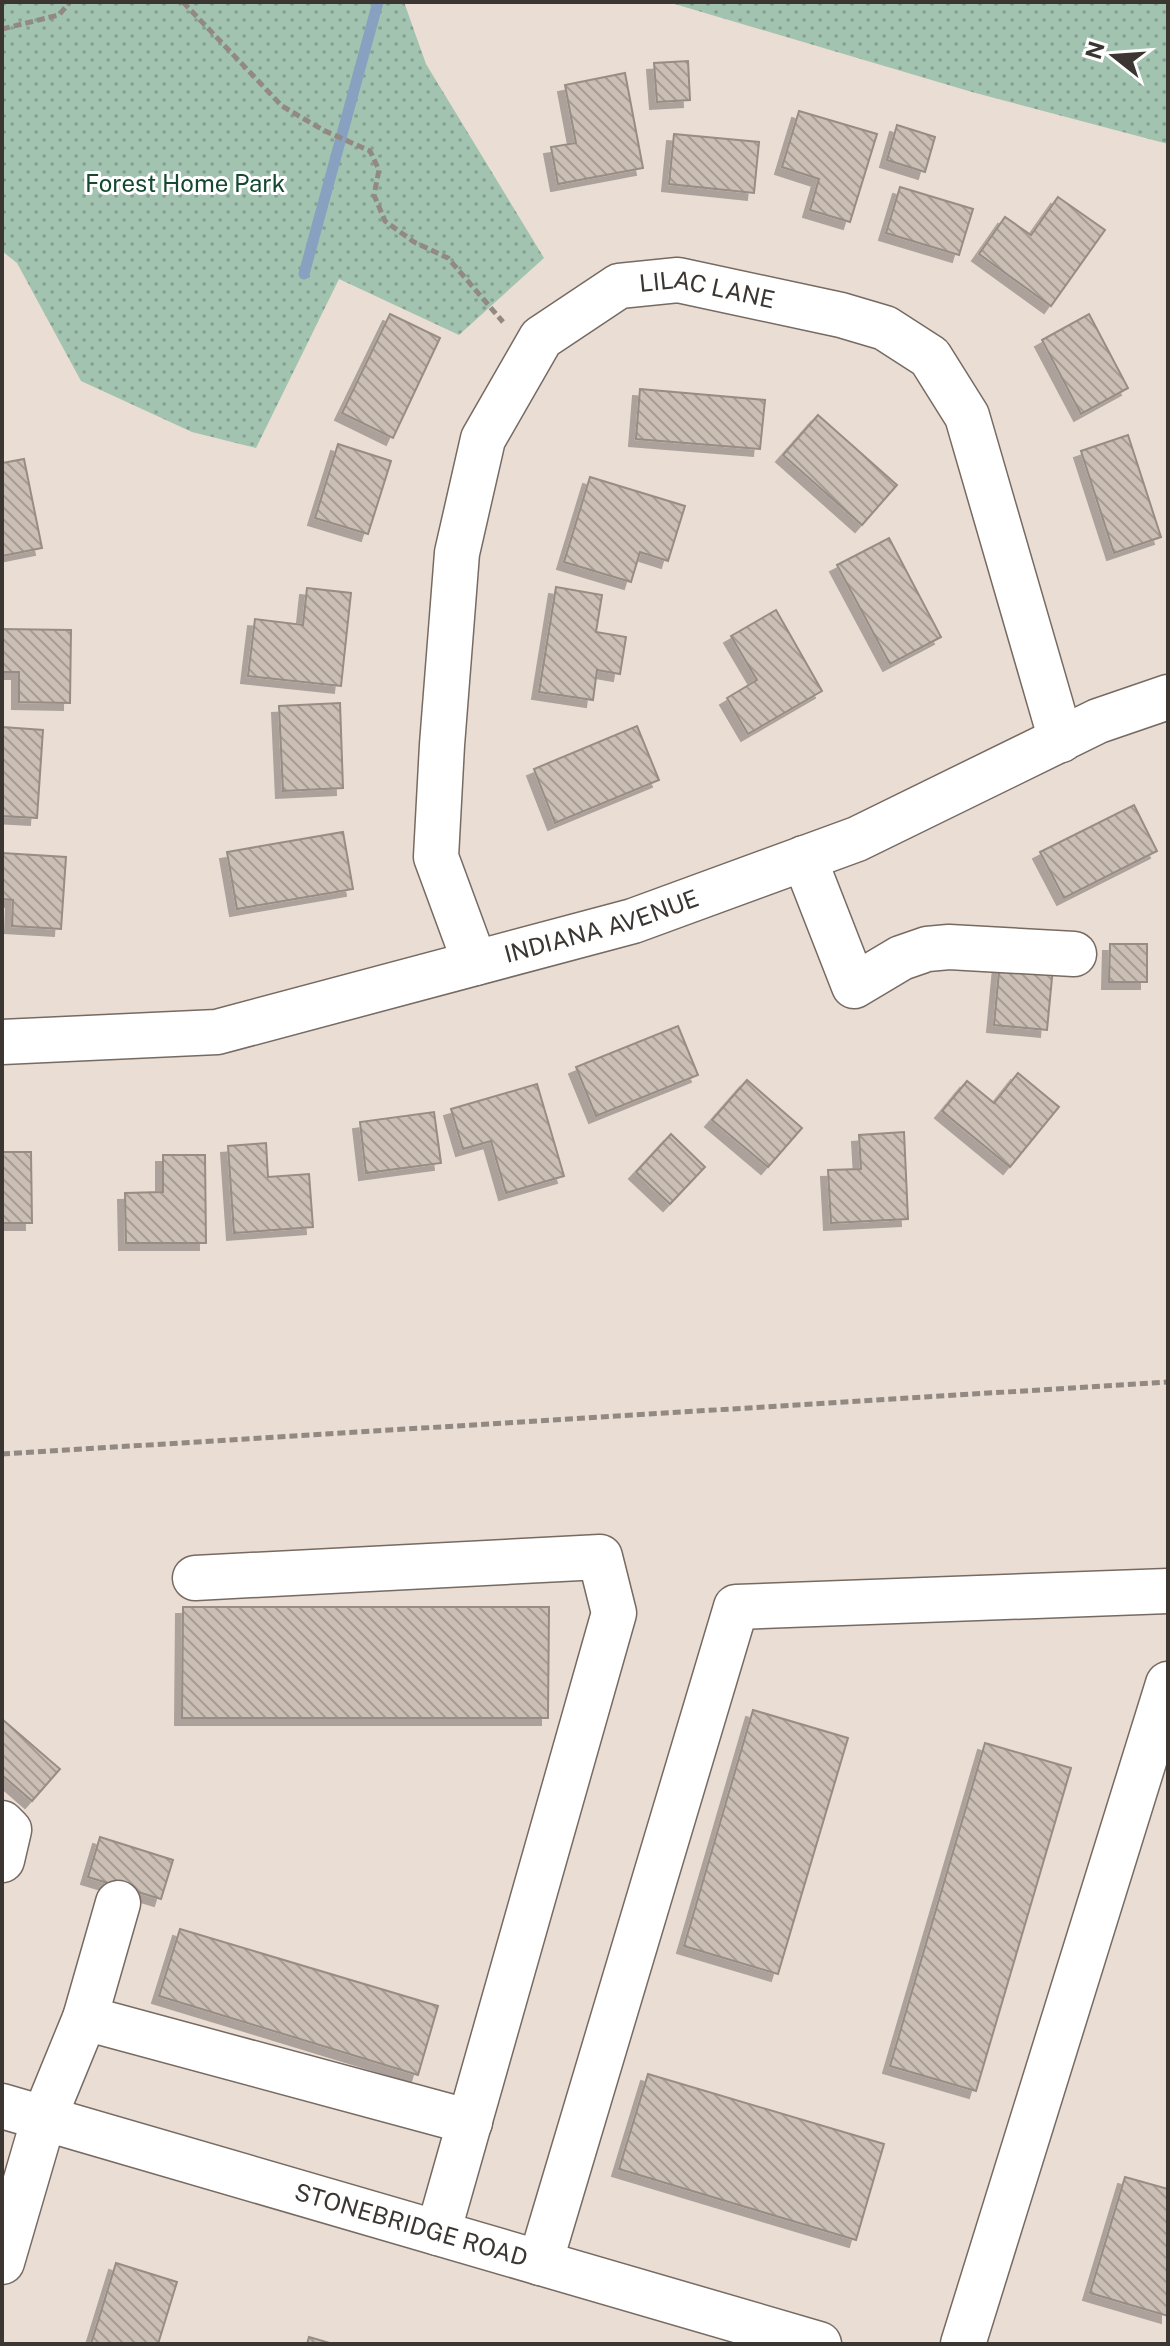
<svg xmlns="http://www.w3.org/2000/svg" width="1170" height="2346" font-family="'Public Sans',sans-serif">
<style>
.park{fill:url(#park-dots)}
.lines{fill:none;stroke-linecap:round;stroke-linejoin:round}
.stream{stroke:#88a1c1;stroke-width:11}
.building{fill:url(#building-back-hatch);stroke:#988d84;stroke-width:2;filter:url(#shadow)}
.minor-casing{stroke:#766a62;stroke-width:47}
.path{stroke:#918982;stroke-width:5;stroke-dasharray:8 4;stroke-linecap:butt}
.minor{stroke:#fff;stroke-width:44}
.labels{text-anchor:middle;stroke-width:6;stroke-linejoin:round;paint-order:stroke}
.park-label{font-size:24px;fill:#144831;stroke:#fff}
.street-label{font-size:24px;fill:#3b3632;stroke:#fff}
</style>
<defs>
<pattern id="park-dots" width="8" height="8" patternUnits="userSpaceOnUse" patternTransform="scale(2)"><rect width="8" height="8" fill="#a2c3b0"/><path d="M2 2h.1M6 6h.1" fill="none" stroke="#859f90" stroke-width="1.8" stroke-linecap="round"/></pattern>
<pattern id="building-back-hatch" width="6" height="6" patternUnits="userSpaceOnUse" patternTransform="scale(2)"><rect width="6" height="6" fill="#cbbfb5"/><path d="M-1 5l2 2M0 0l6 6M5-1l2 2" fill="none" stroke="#a69c94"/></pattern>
<filter id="shadow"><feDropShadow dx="-7" dy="7" stdDeviation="0" flood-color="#0004"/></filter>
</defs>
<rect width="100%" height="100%" fill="#eaddd3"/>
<!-- park -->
<g class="park">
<path d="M2,2h402l22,62 118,194 -85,77 -120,-56 -83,169 -64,-16 -111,-51 -64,-118 -15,-12z"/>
<path d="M668,2h500v142l-196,-52z"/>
</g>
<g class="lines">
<!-- stream -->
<path class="stream" d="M304,274l74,-272"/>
</g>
<!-- building -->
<g class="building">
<path d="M688,61l2,39 -33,2 -3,-39z"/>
<path d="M625,73l18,95 -85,16 -7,-37 25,-4 -11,-58z"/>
<path d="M799,111l78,23 -27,88 -40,-12 9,-31 -37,-12z"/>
<path d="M897,125l38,12 -10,35 -38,-12z"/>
<path d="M674,134l85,8 -5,51 -85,-9z"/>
<path d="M900,187l73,22 -14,46 -73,-22z"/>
<path d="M1058,197l47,33 -54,76 -72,-52 26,-37 26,18z"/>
<path d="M390,314l50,24 -47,100 -51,-25z"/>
<path d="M1089,314l39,74 -47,26 -39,-74z"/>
<path d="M640,389l125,11 -5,49 -124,-10z"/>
<path d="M818,415l79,70 -35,40 -79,-70z"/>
<path d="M1128,435l33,102 -47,16 -33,-102z"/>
<path d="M338,444l53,17 -23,73 -53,-16z"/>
<path d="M24,459l18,89 -40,8v-93z"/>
<path d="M590,477l95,29 -17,55 -28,-9 -9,30 -67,-20z"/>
<path d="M889,538l52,99 -51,27 -53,-99z"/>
<path d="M556,587l46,8 -6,37 30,5 -6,37 -23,-4 -4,30 -54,-8z"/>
<path d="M307,588l44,5 -10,93 -93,-10 7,-57 48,6z"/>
<path d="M776,610l46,81 -74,43 -21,-36 30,-18 -26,-44z"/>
<path d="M2,629l69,1 -1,73 -51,-1v-30h-17z"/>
<path d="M340,703l3,85 -60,3 -4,-85z"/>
<path d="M637,726l22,54 -104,43 -21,-54z"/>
<path d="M2,727l41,3 -6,88 -35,-2z"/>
<path d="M1134,805l23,46 -93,47 -24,-46z"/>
<path d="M343,832l10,57 -116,20 -10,-57z"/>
<path d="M2,853l64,4 -5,72 -49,-3 1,-26 -11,-1z"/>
<path d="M1110,944h37v38h-38z"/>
<path d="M1001,951l53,6 -7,73 -53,-5z"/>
<path d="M678,1026l20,49 -102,41 -20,-49z"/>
<path d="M1018,1073l41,34 -49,60 -68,-56 25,-30 27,22z"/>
<path d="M747,1080l55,48 -34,39 -56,-47z"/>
<path d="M537,1084l27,92 -58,17 -15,-52 -28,8 -12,-40z"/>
<path d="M434,1112l7,51 -75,10 -6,-51z"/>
<path d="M904,1132l4,87 -77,4 -3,-53 33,-1 -2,-34z"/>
<path d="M671,1134l34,33 -35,37 -34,-32z"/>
<path d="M266,1143l2,34 41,-3 4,53 -79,6 -6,-87z"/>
<path d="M2,1152h29l1,71h-30z"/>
<path d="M163,1155h42l1,88h-80l-1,-50 38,-1z"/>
<path d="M183,1607h366l-1,111h-366z"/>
<path d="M753,1710l95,28 -70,236 -94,-28z"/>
<path d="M2,1719l58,50 -28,32 -30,-26z"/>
<path d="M985,1743l86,25 -95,323 -86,-25z"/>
<path d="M100,1837l73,23 -12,39 -73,-22z"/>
<path d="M180,1929l258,77 -20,69 -259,-79z"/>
<path d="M648,2074l236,70 -28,96 -237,-71z"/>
<path d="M1125,2177l43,12v127l-78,-23z"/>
<path d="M116,2263l61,19 -19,62h-67z"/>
<path d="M309,2337l24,7h-26z"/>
</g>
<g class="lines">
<!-- minor casing -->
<g class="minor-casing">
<g id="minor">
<path d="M804,858l50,128 47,-28 26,-9 22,-2 125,7"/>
<path id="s1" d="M475,963l-39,-106 6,-112 15,-192 26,-114 58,-101 78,-52 59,-6 163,35 44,13 45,29 37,59 94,324"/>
<path id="s2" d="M2,1042l215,-10 416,-111 224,-82 241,-118 70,-24"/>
<path d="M195,1578l405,-21 14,56 -176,620"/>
<path d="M2,1823l7,7 -7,30"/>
<path d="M85,2018l385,104"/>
<path id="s3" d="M2,2106l817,238"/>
<path d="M2,2262l42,-144 41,-100 33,-115"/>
<path d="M540,2263l196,-656 432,-16"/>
<path d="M963,2344l205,-660"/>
</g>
</g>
<!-- path -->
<g class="path">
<path d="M183,2l99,104 41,24 47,21 9,19 -5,25 11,26 29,21 34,16 55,64"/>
<path d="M2,29l57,-14 11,-13"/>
<path d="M2,1454l1166,-72"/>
</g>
<!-- minor -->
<use href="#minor" class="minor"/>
</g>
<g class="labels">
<!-- park labels -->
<g class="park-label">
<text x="185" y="192">Forest Home Park</text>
</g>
<!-- street labels -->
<g class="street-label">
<text dy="8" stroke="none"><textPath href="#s1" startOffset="834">LILAC LANE</textPath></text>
<text dy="8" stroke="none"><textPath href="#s2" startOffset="614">INDIANA AVENUE</textPath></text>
<text dy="8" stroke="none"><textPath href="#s3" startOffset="426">STONEBRIDGE ROAD</textPath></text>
</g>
</g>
<!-- border -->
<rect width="1170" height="2346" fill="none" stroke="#3b3632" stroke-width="8"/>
<!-- north arrow -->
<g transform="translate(1114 56) rotate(287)" stroke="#ffffff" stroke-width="6" paint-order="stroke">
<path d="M0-6L14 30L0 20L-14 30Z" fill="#3b3632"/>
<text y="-12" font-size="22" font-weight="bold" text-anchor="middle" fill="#3b3632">N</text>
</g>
</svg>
